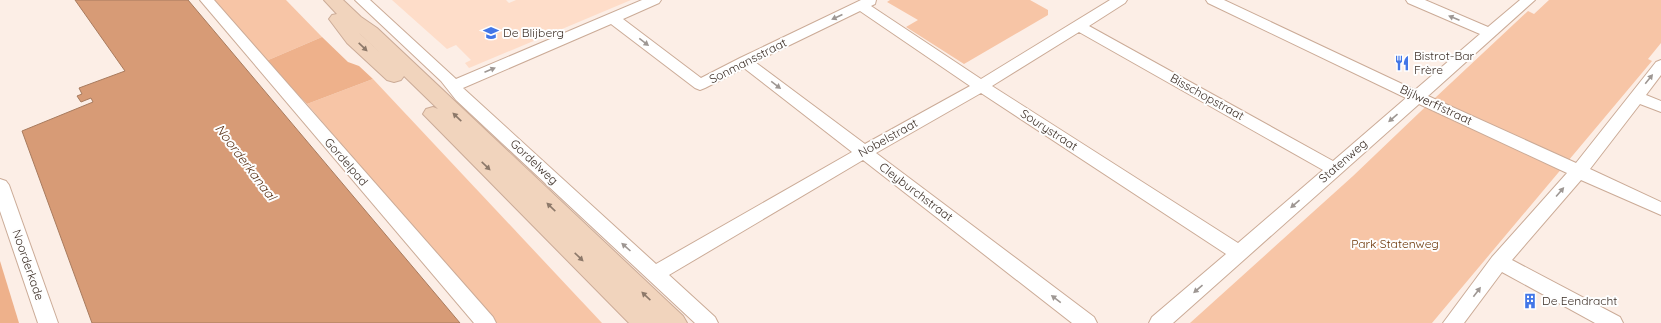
<svg xmlns="http://www.w3.org/2000/svg" width="1661" height="323" font-family="Quicksand,sans-serif">
<style>
.built{fill:#feddc9}
.green{fill:#f7c5a6}
.forest{fill:#eeb18b}
.water{fill:#d79b76;stroke:#a87b5e}
.lines{fill:none;stroke-linecap:round;stroke-linejoin:round}
.minor-casing{stroke:#cbab97;stroke-width:2}
.secondary-casing{stroke:#cbab97;stroke-width:2}
.minor{fill:#fff;fill-rule:evenodd}
.secondary{fill:#f1d4bd;fill-rule:evenodd}
.oneway{fill:#9e9793}
.oneway2{fill:#8d796a}
.labels{text-anchor:middle;stroke-width:4;stroke-linejoin:round;paint-order:stroke}
.poi-label{font-size:12px;fill:#3c2f27;stroke:#fefefe;text-anchor:start}
.street-label{font-size:12px;fill:#3c2f27;stroke:#fefefe}
.park-label{font-size:12px;fill:#6b3405;stroke:#fefefe}
.water-label{font-size:13px;font-style:italic;fill:#583014;stroke:#fefefe}
</style>
<rect width="100%" height="100%" fill="#fceee6"/>
<!-- built -->
<path class="built" d="M392,0h114l3,3 7,-3h115l-162,68 -4,-5 6,-3 -15,-15 -9,4z"/>
<!-- green -->
<g class="green">
<path d="M214,0h72l36,37 -56,24z"/>
<path d="M890,0h140l18,10v5l-84,49 -58,-37 12,-7 -31,-18z"/>
<path d="M1549,0h112v43l-13,16 4,2 -220,262h-242l163,-147 67,-64 108,-101 6,3z"/>
<path d="M373,79l229,244h-108l-187,-219z"/>
</g>
<!-- forest -->
<g class="forest">
<path d="M322,37l26,25 11,4 14,13 -66,25 -41,-43z"/>
<path d="M0,261l19,62h-19z"/>
</g>
<!-- water -->
<path class="water" d="M75,0h113l272,323h-368l-70,-192 71,-29 -2,-4 -10,4 -4,-6 5,-2 -3,-6 46,-17z"/>
<g class="lines">
<!-- minor casing -->
<g class="minor-casing">
<g id="minor">
<path d="M200,0h14l279,317 3,6h-22z"/>
<path d="M355,0h15l86,79 186,-79h19l-2,3 -36,16 78,59 39,-20 121,-58h15l-1,4 -4,2 110,73 129,-79h17l-2,3 -36,23 244,135 73,-63 -198,-95 -2,-3h18l191,90 65,-56 -72,-31 -2,-3h19l63,27 32,-27h15l-107,96 148,67 80,-101 5,-2v15l-15,20 15,6v11l-21,-8 -50,65 71,33v13l-80,-35 -69,80 108,57 3,6h-28l-93,-51 -38,51h-21l49,-66 75,-84 -148,-69 -246,219h-24l3,-6 74,-63 -245,-161 -105,60 218,164 3,6h-25l-209,-163 -194,115 46,42 3,6h-23l-239,-223 -15,-19zM860,11l110,75 -105,58 -110,-82zM611,24l84,64 5,2 5,-2 39,-20 108,84 -196,112 -193,-176zM1079,32l244,138 -85,73 -246,-157z"/>
<path d="M0,179l6,2 3,4 49,138h-20l-38,-112z"/>
</g>
</g>
<!-- secondary casing -->
<g class="secondary-casing">
<path id="secondary" d="M324,0h19l18,17 16,11 306,288 4,7h-58l-206,-209 3,-5 7,-2 5,2 -35,-34 1,1 -3,4 -7,2 -7,-2 -40,-37 -18,-24 3,-4 5,-1zM359,33l27,25 -25,-23z"/>
</g>
<!-- minor -->
<use href="#minor" class="minor"/>
<!-- secondary -->
<use href="#secondary" class="secondary"/>
</g>
<!-- one-way arrows -->
<defs><path id="oneway-solid" d="M-6-.8H1V-3.2L6.5 0L1 3.2V.8H-6Z"/></defs>
<g class="oneway">
<use href="#oneway-solid" transform="translate(837 17) rotate(155)"/>
<use href="#oneway-solid" transform="translate(1454 18) rotate(-157)"/>
<use href="#oneway-solid" transform="translate(644 42) rotate(38)"/>
<use href="#oneway-solid" transform="translate(490 70) rotate(-23)"/>
<use href="#oneway-solid" transform="translate(1649 79) rotate(-51)"/>
<use href="#oneway-solid" transform="translate(776 85) rotate(37)"/>
<use href="#oneway-solid" transform="translate(1393 118) rotate(139)"/>
<use href="#oneway-solid" transform="translate(1560 192) rotate(-49)"/>
<use href="#oneway-solid" transform="translate(1295 204) rotate(139)"/>
<use href="#oneway-solid" transform="translate(626 247) rotate(-138)"/>
<use href="#oneway-solid" transform="translate(1198 289) rotate(139)"/>
<use href="#oneway-solid" transform="translate(1477 292) rotate(-53)"/>
<use href="#oneway-solid" transform="translate(1056 299) rotate(-143)"/>
</g>
<g class="oneway2">
<use href="#oneway-solid" transform="translate(363 47) rotate(44)"/>
<use href="#oneway-solid" transform="translate(457 117) rotate(-136)"/>
<use href="#oneway-solid" transform="translate(486 166) rotate(44)"/>
<use href="#oneway-solid" transform="translate(551 207) rotate(-136)"/>
<use href="#oneway-solid" transform="translate(579 257) rotate(44)"/>
<use href="#oneway-solid" transform="translate(646 296) rotate(-137)"/>
</g>
<!-- icons -->
<defs>
<g id="school-bare" transform="scale(1.2)"><path d="M0-5L7-2L0 1L-7-2ZM-4 1L0 2.5L4 1V4Q0 6-4 4Z" fill="#4276e7" stroke="#fefefe" stroke-width="2.5" paint-order="stroke"/></g>
<g id="restaurant-bare" transform="scale(1.2)"><path d="M-5-6h1v4h1v-4h1v4h1v-4h1v5L-1.5 .5V6h-2V.5L-5-1ZM5-6V6H3V1.5H1.5Q1.5-4 5-6Z" fill="#4276e7" stroke="#fefefe" stroke-width="2.5" paint-order="stroke"/></g>
<g id="building-bare" transform="scale(1.2)"><path d="M-4-6H4V6H1V3H-1V6H-4ZM-2.5-4.3h1.7v1.8h-1.7ZM.8-4.3h1.7v1.8H.8ZM-2.5-1h1.7V.8h-1.7ZM.8-1h1.7V.8H.8Z" fill="#4276e7" stroke="#fefefe" stroke-width="2.5" paint-order="stroke"/></g>
</defs>
<g fill-rule="evenodd">
<use href="#school-bare" x="491" y="33"/>
<use href="#restaurant-bare" x="1402" y="63"/>
<use href="#building-bare" x="1530" y="301"/>
</g>
<g class="labels">
<!-- poi labels -->
<g class="poi-label">
<text x="503" y="37">De Blijberg</text>
<text x="1414" y="60">Bistrot-Bar<tspan x="1414" dy="14">Frère</tspan></text>
<text x="1542" y="305">De Eendracht</text>
</g>
<!-- street labels -->
<g class="street-label">
<text transform="translate(748 61) rotate(-27)" y="4">Sonmansstraat</text>
<text transform="translate(1207 97) rotate(29)" y="4">Bisschopstraat</text>
<text transform="translate(1436 105) rotate(25)" y="4">Bijlwerffstraat</text>
<text transform="translate(1049 130) rotate(33)" y="4">Sourystraat</text>
<text transform="translate(888 138) rotate(-29)" y="4">Nobelstraat</text>
<text transform="translate(1343 161) rotate(-41)" y="4">Statenweg</text>
<text transform="translate(346 162) rotate(49)" y="4">Gordelpad</text>
<text transform="translate(534 162) rotate(43)" y="4">Gordelweg</text>
<text transform="translate(916 192) rotate(37)" y="4">Cleyburchstraat</text>
<text transform="translate(28 265) rotate(71)" y="4">Noorderkade</text>
</g>
<!-- park labels -->
<g class="park-label">
<text x="1395" y="248">Park Statenweg</text>
</g>
<!-- water labels -->
<g class="water-label">
<text transform="translate(246 162) rotate(53)" y="5">Noorderkanaal</text>
</g>
</g>
</svg>
